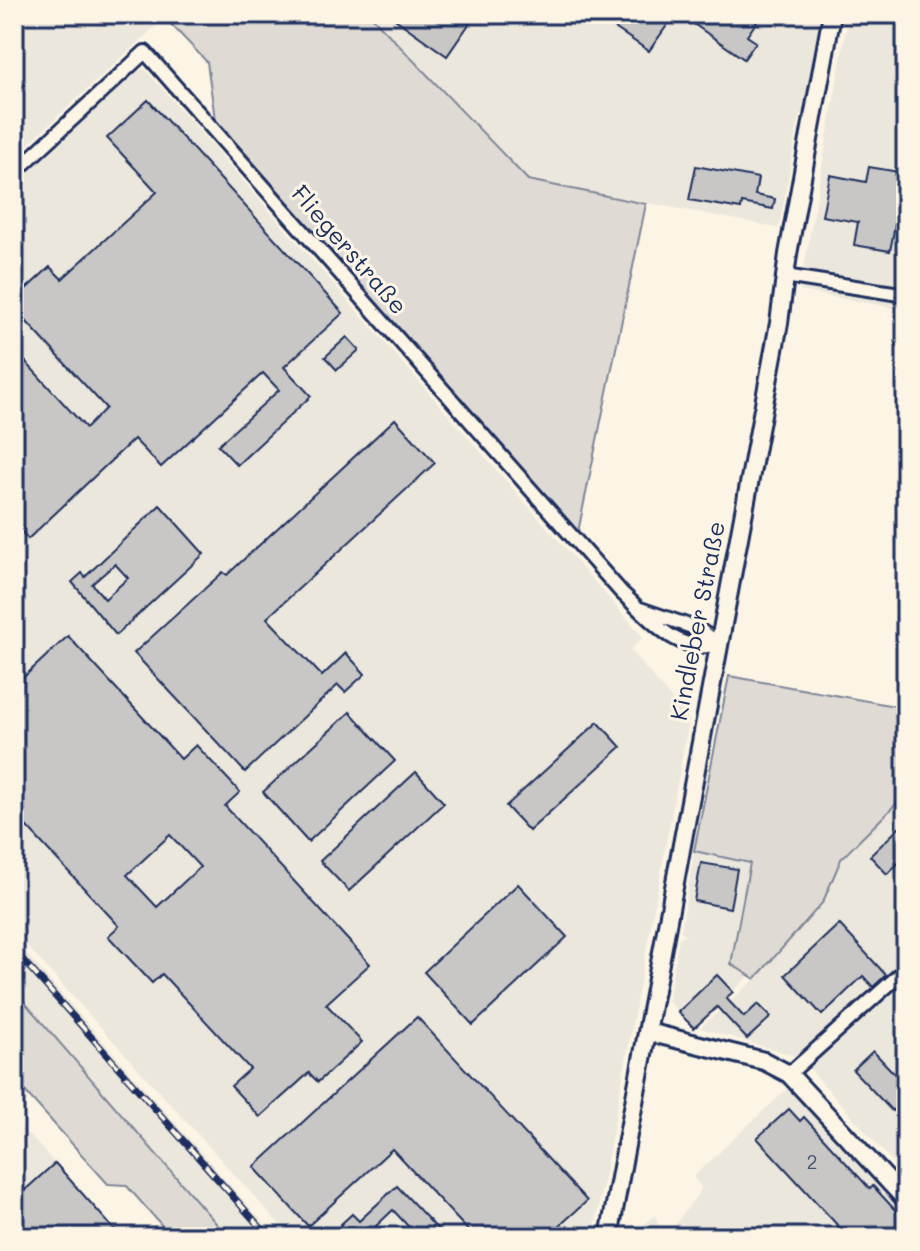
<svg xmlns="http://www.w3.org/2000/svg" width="920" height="1251" font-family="Mali,sans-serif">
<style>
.built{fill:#ece7dc}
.green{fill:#dfdbd4;stroke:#7d8599;stroke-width:2}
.building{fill:#c8c7c6;stroke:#1b2f5e;stroke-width:2;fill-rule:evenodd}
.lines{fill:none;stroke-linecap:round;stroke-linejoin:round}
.street-casing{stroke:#1b2f5e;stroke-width:18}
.secondary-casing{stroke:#1b2f5e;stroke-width:22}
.street{stroke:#fcf5e5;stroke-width:12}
.secondary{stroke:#fcf5e5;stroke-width:16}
.rail-casing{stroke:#1b2f5e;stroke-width:7}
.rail{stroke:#fcf5e5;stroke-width:4;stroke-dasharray:12;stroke-linecap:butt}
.labels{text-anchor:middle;stroke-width:6;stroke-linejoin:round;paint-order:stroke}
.number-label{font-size:20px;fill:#465578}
.street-label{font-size:24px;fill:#1b2f5e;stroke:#fcf5e5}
</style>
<rect width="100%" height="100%" fill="#fcf5e5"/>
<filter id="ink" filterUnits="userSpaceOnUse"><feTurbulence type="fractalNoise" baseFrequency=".0125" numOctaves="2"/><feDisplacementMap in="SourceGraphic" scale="16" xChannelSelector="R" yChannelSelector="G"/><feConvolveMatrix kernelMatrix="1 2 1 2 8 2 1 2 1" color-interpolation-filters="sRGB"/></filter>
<g filter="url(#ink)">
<!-- built -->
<g class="built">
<path d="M14,14h155l-155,143z"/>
<path d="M369,14h456l-19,101 -6,-1 -21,114 -251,-48z"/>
<path d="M849,14h57v296l-106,-19z"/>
<path d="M145,69l498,568 -13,13 59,70 -96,517h-302l-277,-305v-754l112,-105z"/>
<path d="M906,795v382l-107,-120 -99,-29 55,-49 68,-77 18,-43z"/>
<path d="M694,851l56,12 -19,101 18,12 -55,52 -26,-27 11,-63 6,-3 -4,-4z"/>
<path d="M14,940l220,250 42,47h-48l-214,-247z"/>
<path d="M787,1089l10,4 109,122v22h-270l1,-6 18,-16 5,14 7,7 35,-48 -9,-11z"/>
<path d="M14,1119l27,29 80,89h-107z"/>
</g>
<!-- green -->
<g class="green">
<path d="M169,14h200l159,166 118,24 -68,328 -363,-413 -8,-57 -42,-44z"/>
<path d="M729,676l177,32v86l-65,65 -18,43 -68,77 -24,-15 19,-101 -56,-12z"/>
<path d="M14,990l214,247h-56l-46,-52 -18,-1 -94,-105z"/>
</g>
<!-- building -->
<g class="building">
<path d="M388,14h88l-29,42z"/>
<path d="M594,14h81l-26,37z"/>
<path d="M697,14h65l-15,22 9,6 -12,17 -53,-37z"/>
<path d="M148,100l195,213 -59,54 27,29 -74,69 -19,-20 61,-55 -16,-17 -102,94 -27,-28 -106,100 -14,-16v-174l72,79 20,-20 -92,-100v-8l36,-33 12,12 95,-87 -50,-54z"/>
<path d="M696,166l62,12 -3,17 20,4 -2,10 -31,-6 -1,6 -52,-9z"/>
<path d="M869,167l36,6 -15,78 -36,-6 4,-23 -36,-6 8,-41 36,7z"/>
<path d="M347,337l12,13 -22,20 -12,-13z"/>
<path d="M395,419l40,44 -168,155 55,58 24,-23 19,21 -20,18 -7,-7 -93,87 -111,-119 89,-81 4,3z"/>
<path d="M160,505l44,49 -88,81 -44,-53 10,-9 3,4zM115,564l13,14 -23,21 -13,-15z"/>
<path d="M68,636l113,123 15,-14 44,47 -15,14 145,158 -44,40 36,38 -44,40 -9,-9 -49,44 -29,-31 19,-17 -88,-95 -10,9 -44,-47 11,-10 -105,-113v-127zM170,835l30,32 -43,40 -30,-32z"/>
<path d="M350,712l45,49 -87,81 -45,-50z"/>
<path d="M598,722l23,25 -92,84 -23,-25z"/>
<path d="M416,772l28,31 -95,88 -29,-30z"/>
<path d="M906,821v35l-19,18 -17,-18z"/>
<path d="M701,863l36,6 -7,39 -36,-7z"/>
<path d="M518,884l49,53 -94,88 -49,-53z"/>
<path d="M839,924l47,51 -13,12 -10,-11 -41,39 -37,-40z"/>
<path d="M717,975l16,17 -7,6 18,19 14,-13 13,13 -24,22 -30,-32 -23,21 -16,-16z"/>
<path d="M417,1017l170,184 -40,36h-73l-82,-88 -84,77 -54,-59z"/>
<path d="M873,1051l33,35v11l-14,14 -39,-41z"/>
<path d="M789,1109l11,12 4,-4 66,72 3,-3 33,36 -17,15h-59l10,-9 -83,-90z"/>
<path d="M55,1163l66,74h-107v-37z"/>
<path d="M397,1186l48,51h-27l-25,-27 -17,16 11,11h-35l-12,-12 12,-11 7,7z"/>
</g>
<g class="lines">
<!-- street casing -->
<g class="street-casing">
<g id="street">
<path d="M14,173l131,-121 477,541c25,22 58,66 96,50l-20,-14 -58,-20"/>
<path d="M785,276l121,19"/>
<path d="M789,1074l117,-105"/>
</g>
</g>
<!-- secondary casing -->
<g class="secondary-casing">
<g id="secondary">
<path d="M648,1032l116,29 25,13 117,126"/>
<path d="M609,1237l170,-914 9,-69 44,-240"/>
</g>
</g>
<!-- street -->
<use href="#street" class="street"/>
<!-- secondary -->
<use href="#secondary" class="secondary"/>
<!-- rail casing -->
<g class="rail-casing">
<path id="rail" d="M14,950l255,287"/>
</g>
<!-- rail -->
<use href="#rail" class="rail"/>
</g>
</g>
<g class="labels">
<!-- number labels -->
<g class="number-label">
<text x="812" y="1169">2</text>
</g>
<!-- street labels -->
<g class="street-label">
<text transform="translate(349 250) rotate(49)" y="8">Fliegerstraße</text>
<text transform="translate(698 621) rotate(-79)" y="8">Kindleber Straße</text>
</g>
</g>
<!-- margin -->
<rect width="920" height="1251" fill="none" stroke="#fcf5e5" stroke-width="48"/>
<rect x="24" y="24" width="872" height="1203" fill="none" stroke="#1b2f5e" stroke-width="3" filter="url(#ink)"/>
</svg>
